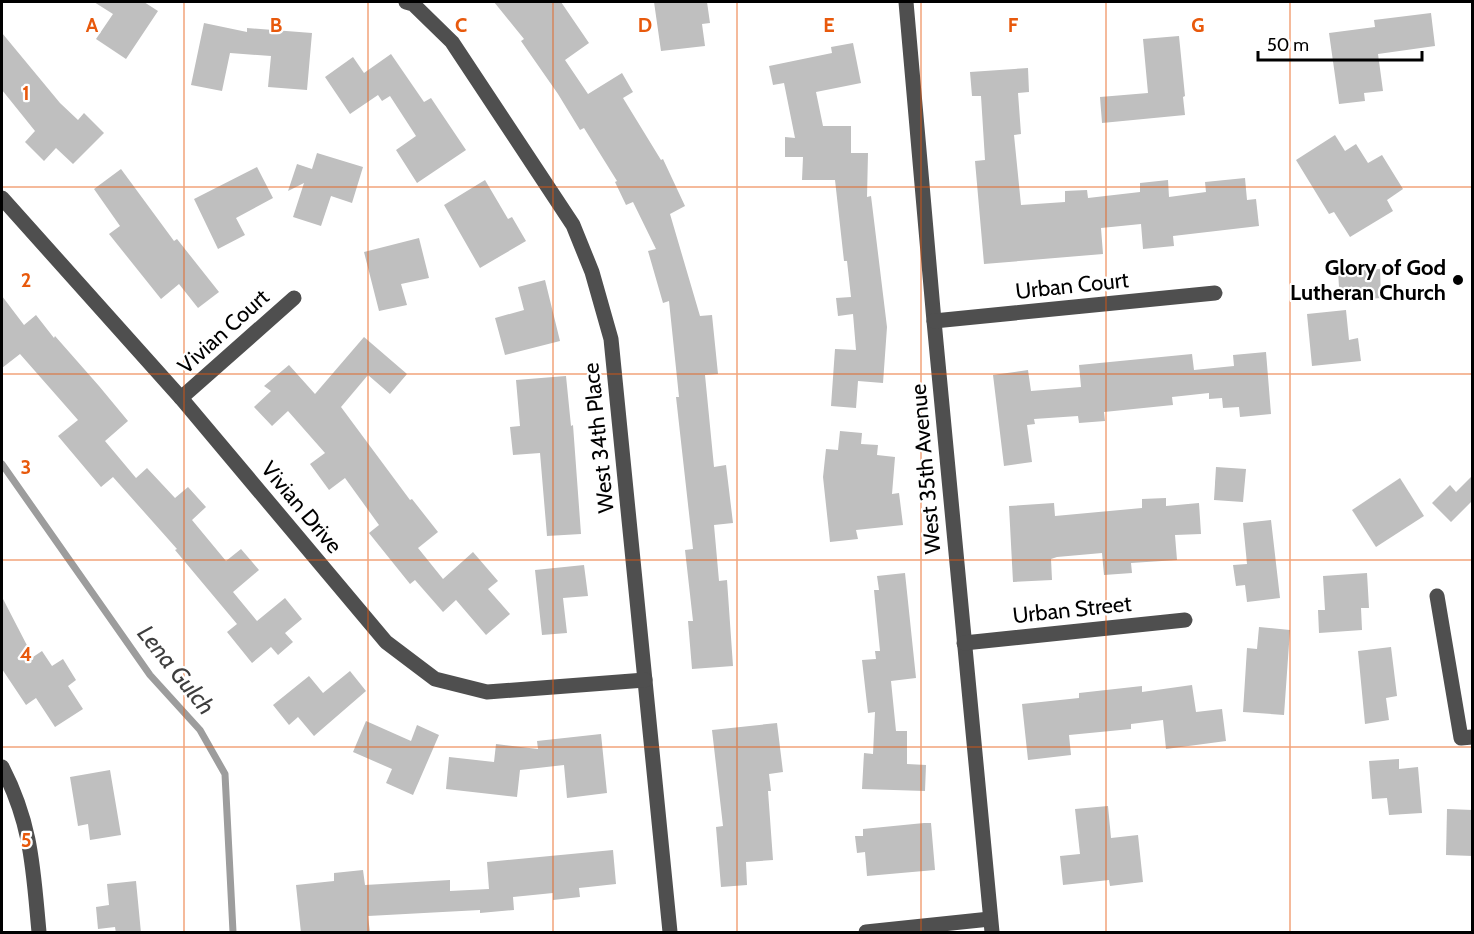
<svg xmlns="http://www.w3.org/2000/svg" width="1474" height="934" font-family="Cabin,sans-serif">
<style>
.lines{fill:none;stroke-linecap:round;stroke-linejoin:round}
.stream{stroke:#9d9d9d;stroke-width:7}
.building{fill:#bfbfbf}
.minor{stroke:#4f4f4f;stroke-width:15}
.grid{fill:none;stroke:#e8590c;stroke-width:1.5;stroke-opacity:0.55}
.poi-dot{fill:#000;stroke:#fff;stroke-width:2}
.labels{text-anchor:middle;stroke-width:4.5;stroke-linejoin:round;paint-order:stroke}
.poi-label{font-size:22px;font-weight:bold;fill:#000;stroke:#fff;text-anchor:end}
.street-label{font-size:22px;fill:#000;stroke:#fff}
.water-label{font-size:24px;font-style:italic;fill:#3e3e3e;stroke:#fff}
.grid-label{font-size:20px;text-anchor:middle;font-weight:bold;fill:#e8590c;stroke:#fff;stroke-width:4.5;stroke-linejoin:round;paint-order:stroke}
</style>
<rect width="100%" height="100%" fill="#fff"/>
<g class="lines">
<!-- stream -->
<path class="stream" d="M2,464l148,211 50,55 25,44 8,158"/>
</g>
<!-- building -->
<g class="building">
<path d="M94,2h50l14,9 -32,48 -30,-20 17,-25z"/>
<path d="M494,2h67l28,41 -24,17 23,34 34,-21 11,19 -10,6 38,62 2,-1 22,47 -15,8 30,102 12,-1 6,59 -13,1 9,92 12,-2 7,58 -19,2 5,56 8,-1 6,86 -41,3 -4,-48h5l-8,-71 8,-1 -17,-152h3l-10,-96 -6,2 -15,-52 8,-2 -23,-47 -7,3 -11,-23 2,-1 -33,-53 -4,2 -22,-36 -37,-53 3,-2z"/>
<path d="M654,2h53l3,21 -8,1 3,22 -44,5z"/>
<path d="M1431,13l4,33 -57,8 5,37 -19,2 1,8 -26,3 -10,-71 46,-6 -1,-7z"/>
<path d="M204,23l43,9v-4l65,5 -5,57 -39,-3 3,-31 -41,-3 -8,38 -31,-6z"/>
<path d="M2,33l58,70 18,17 6,-7 20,20 -31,31 -17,-16 -12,13 -19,-19 10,-11 -33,-41z"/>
<path d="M1179,36l6,60 -2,1 2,18 -83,8 -2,-26 48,-4 -5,-54z"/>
<path d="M853,43l8,40 -45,9 7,34h28v27h17l-1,44 4,-1 16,131 -4,56 -25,-2 -2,27 -25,-2 4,-57 21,1 -3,-36 -15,2 -2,-18 15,-1 -4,-36h-3l-9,-81h-33l1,-23h-18v-20l10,1 -11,-55 -11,2 -4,-19 63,-13 -1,-6z"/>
<path d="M391,54l33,48 7,-4 35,52 -49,33 -21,-33 20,-14 -26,-40 -8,5 -4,-6 -28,19 -25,-37 28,-20 11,16z"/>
<path d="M1028,68l1,24 -11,1 3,41 -7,1 7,70 44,-3v-11l22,-1 1,8 52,-6v-9l28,-3 1,17 37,-5 -1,-10 40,-4 2,22 9,-1 3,27 -86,10 1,10 -31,3 -2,-25 -40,4 2,26 -119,10 -9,-103 10,-1 -4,-64h-9l-2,-24z"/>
<path d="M1335,135l10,16 11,-7 12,19 14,-8 21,34 -16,11 6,11 -43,26 -16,-25 -5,2 -33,-54z"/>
<path d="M317,153l46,14 -11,36 -21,-7 -10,30 -28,-9 11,-34 -16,8 9,-27 15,5z"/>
<path d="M257,167l16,31 -37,20 9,17 -27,14 -24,-50z"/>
<path d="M121,169l53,72 3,-2 42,53 -21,16 -19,-24 -18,15 -52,-65 11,-8 -26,-37z"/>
<path d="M485,180l23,39 4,-2 14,24 -46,27 -36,-63z"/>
<path d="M419,238l10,40 -28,6 6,21 -28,6 -15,-59z"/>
<path d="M1380,269l1,29 -41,3 -2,-29z"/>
<path d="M545,280l15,61 -55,14 -10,-37 29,-8 -6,-23z"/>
<path d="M2,296l22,29 12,-10 18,23 1,-2 44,50 29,35 -23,20 31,37 11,-10 28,30 13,-11 18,20 -14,13 34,41 15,-12 18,21 -26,22 24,29 28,-23 17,21 -17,14 8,9 -15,13 -7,-8 -19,16 -25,-31 10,-8 -62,-74 2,-1 -64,-72 -12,10 -43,-51 20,-16 -58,-66 -18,14z"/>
<path d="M1346,310l3,30 9,-2 3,23 -49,5 -5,-52z"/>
<path d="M364,337l43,37 -17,20 -22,-19 -27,32 69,93 2,-1 26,33 -20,16 25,31 30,-27 25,29 -10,8 22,25 -24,21 -30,-35 -13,12 -28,-32 -5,4 -41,-51 10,-8 -34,-47 -16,12 -19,-26 15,-11 -37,-42 -16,15 -18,-19 17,-16 -7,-5 25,-21 26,29z"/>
<path d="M1266,352l5,62 -31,3 -1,-10 -16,1 -1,-10 -13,1v-6l-37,4 1,8 -69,7 1,9 -26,2 -1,-7 -44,3 1,5 -8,1 5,37 -28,4 -11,-91 35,-5 3,21 50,-4 -2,-22 113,-11 2,16 40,-4 -1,-11z"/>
<path d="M566,376l5,50 2,-1 8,109 -34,2 -7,-83 -27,2 -3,-28 10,-1 -4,-46z"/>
<path d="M840,431l22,2 -1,11 17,1 -1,10 18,2 -3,37 7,-1 4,32 -47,5 2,9 -28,3 -7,-65 3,-28 12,1z"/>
<path d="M1216,467l30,2 -3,33 -29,-2z"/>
<path d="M1473,475v25l-22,22 -19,-19 18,-18 6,7z"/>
<path d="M1400,478l24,38 -48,31 -24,-37z"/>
<path d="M1166,498v8l33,-3 2,31 -26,1 2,25 -46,3 1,10 -28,2 -2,-22 -45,4 -6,2 1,21 -39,2 -4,-76 45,-3 1,13 87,-8v-9z"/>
<path d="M1271,520l9,78 -33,4 -2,-17 -9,1 -3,-21 14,-1 -4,-41z"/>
<path d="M584,565l4,31 -25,2 4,35 -25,2 -7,-65z"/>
<path d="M905,573l11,105 -25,3 5,50h11v33l19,1 -1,26 -63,-2 2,-36 9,1 2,-42 -7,1 -6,-53 14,-1 -1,-8h5l-6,-61h5l-2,-14z"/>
<path d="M1367,573l2,35h-8l1,22 -43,3 -1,-23h7l-2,-34z"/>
<path d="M2,597l31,60 9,-6 10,15 11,-7 13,21 -8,6 15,23 -28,18 -19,-29 -10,7 -24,-36z"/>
<path d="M1259,627l31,3 -6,85 -41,-3 4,-64 10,1z"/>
<path d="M1391,647l6,49 -11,2 3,22 -24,4 -7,-73z"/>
<path d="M350,671l16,20 -52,45 -16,-19 -9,8 -16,-20 36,-29 14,17z"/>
<path d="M1192,685l4,27 26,-3 4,32 -60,8 -3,-29 -32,4v5l-62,6 2,20 -43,5 -6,-56 57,-6v-5l63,-7v6z"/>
<path d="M366,721l45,20 6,-16 22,10 -26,60 -27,-12 6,-14 -39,-17z"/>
<path d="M777,723l6,49 -14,2 2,17h-3l5,69 -27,2 1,23 -26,2 -5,-60 7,-1 -11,-96z"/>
<path d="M601,734l6,59 -40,5 -3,-33 -44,5 -3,27 -71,-8 3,-32 45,5 2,-18 42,5 -1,-8z"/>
<path d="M1399,759v10l19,-2 4,46 -33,2 -2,-17 -15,1 -3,-38z"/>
<path d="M110,770l11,65 -31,5 -2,-16 -10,2 -8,-49z"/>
<path d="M1108,806l3,32 27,-3 5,47 -33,4 -1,-6 -46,5 -3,-29 20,-2 -5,-45z"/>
<path d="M1447,809l26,1v46l-27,-1z"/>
<path d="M924,823h7l4,47 -68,6 -2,-24 -8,1 -2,-17h8v-7z"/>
<path d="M613,850l3,34 -37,4 1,9 -27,3v-7l-40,4 1,13 -34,3v-3l-112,6 2,17h-69l-5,-48 38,-4v-8l29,-3 2,15 85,-5v11l39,-2 -2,-27z"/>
<path d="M136,881l5,52h-25l-1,-6 -17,2 -2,-22 13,-2 -2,-21z"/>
</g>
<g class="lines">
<!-- minor -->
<g class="minor">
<path d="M406,2l7,2 39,38 121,183 19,47 19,67 59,593"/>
<path d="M906,2l28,319 58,611"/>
<path d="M2,198l179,200 205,244 49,37 52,13 158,-12"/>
<path d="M934,321l281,-28"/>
<path d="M181,398l113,-100"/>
<path d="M1437,596l24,142 11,-1"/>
<path d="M964,643l221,-23"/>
<path d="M2,767c30,58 31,102 37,165"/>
<path d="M866,932l124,-13"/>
</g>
</g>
<!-- grid -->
<path class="grid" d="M184,2v930M368,2v930M553,2v930M737,2v930M921,2v930M1106,2v930M1290,2v930M2,187h1470M2,374h1470M2,560h1470M2,747h1470"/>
<!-- markers -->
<circle class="poi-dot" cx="1458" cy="280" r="6"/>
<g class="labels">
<!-- poi labels -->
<g class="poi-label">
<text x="1446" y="275">Glory of God<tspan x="1446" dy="25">Lutheran Church</tspan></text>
</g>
<!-- street labels -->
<g class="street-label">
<text transform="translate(1072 285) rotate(-6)" y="8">Urban Court</text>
<text transform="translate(223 331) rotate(-42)" y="8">Vivian Court</text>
<text transform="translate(598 438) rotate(-96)" y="8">West 34th Place</text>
<text transform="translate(925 469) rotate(-95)" y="8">West 35th Avenue</text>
<text transform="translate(302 507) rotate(50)" y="8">Vivian Drive</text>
<text transform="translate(1072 609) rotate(-6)" y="8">Urban Street</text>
</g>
<!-- water labels -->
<g class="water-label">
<text transform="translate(176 670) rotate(51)" y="8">Lena Gulch</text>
</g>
</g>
<g class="grid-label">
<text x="92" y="32">A</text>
<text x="276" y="32">B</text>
<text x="461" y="32">C</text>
<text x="645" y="32">D</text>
<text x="829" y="32">E</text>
<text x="1013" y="32">F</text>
<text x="1198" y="32">G</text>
<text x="26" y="100">1</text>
<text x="26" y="287">2</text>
<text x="26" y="474">3</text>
<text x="26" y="661">4</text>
<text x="26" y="847">5</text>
</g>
<!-- border -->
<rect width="1474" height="934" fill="none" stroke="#000000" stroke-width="6"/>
<!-- scale -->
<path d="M1258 51v9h164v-9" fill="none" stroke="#000000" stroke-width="3"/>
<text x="1267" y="51" font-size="18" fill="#000000" stroke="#ffffff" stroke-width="4.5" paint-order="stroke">50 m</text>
</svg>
